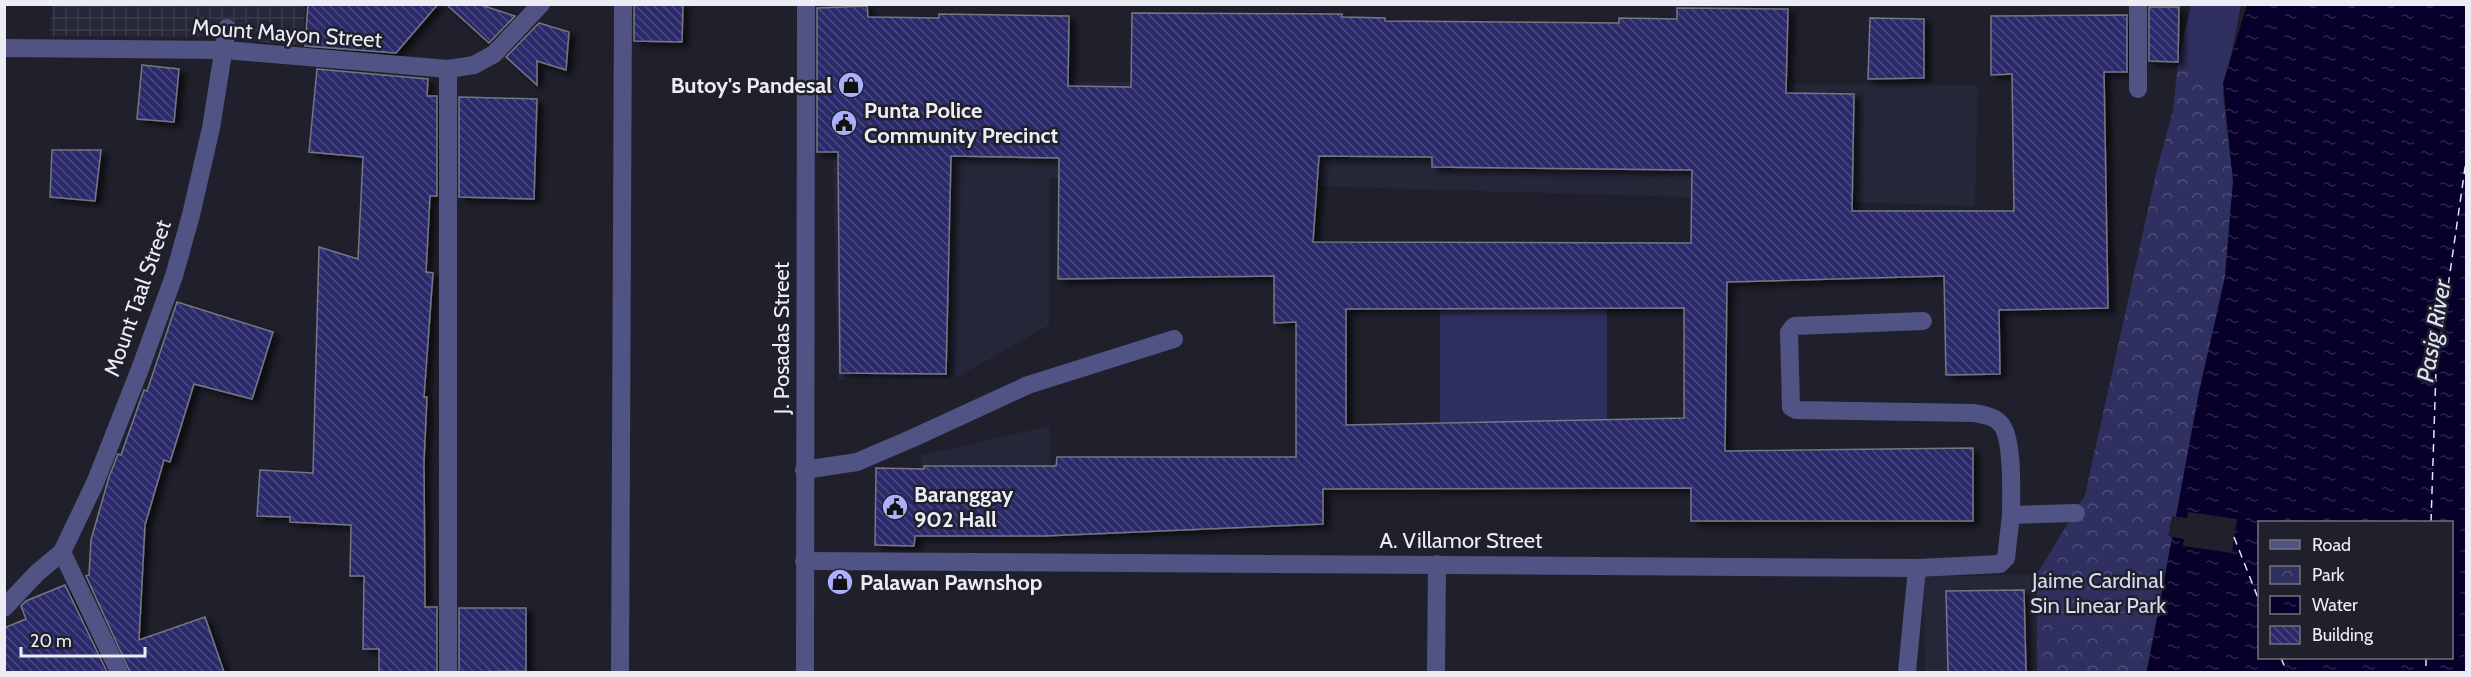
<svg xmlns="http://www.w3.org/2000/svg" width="2471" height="677" font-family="Cabin,sans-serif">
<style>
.built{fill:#252637}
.industrial{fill:url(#industrial-grid)}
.park{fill:url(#park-crowns)}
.pitch{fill:#2f3060}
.water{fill:url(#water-ripples);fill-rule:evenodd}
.pier{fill:#1f202b}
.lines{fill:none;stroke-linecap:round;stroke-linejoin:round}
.ferry{stroke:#e0e2f7;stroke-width:1.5;stroke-dasharray:8 6;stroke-linecap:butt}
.building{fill:url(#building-back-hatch);stroke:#757684;stroke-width:1.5;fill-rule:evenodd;filter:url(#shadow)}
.minor{stroke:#505383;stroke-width:18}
.labels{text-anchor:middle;stroke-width:5;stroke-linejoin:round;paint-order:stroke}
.street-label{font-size:22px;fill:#ebecf4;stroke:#1f202b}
.poi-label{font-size:22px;font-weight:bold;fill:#ebecf4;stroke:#1f202b;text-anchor:start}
.park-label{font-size:22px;fill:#d6d8ed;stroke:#1f202b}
.water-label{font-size:24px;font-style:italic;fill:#e0e2f7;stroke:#1f202b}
</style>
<defs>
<pattern id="industrial-grid" width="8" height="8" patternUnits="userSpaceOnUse" patternTransform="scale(1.5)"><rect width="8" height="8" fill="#252637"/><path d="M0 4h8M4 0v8" fill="none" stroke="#3a3b4b"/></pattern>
<pattern id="park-crowns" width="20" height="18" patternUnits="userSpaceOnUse" patternTransform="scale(1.5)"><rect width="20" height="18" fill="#2f3060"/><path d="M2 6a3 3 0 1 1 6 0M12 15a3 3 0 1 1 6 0" fill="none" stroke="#4d4e77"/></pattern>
<pattern id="water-ripples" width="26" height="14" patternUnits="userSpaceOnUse" patternTransform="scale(1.5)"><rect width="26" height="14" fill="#07002b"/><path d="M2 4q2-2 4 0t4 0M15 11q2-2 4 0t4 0" fill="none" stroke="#2b254a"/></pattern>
<pattern id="building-back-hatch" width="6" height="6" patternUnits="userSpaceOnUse" patternTransform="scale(1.5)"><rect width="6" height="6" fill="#2c296b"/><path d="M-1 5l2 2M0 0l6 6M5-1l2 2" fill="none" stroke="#4b4881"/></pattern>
<filter id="shadow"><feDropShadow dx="6" dy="4" stdDeviation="3" flood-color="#0009"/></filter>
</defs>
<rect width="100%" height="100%" fill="#1f202b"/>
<!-- built -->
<g class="built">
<path d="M873,81l1105,4 -3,121 -926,-28v147l-102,58 -109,-3 -5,-220 39,-1z"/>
<path d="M1050,426l1,113 -131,1 1,-85z"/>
<path d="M2037,574v98h-112l-2,-95z"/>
</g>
<!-- industrial -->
<path class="industrial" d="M52,5h253l-2,41 -89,-9 -164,-1z"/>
<!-- park -->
<path class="park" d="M2178,62l45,33 10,86 -8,96 -79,395h-109v-98l48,-79 72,-326 16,-58z"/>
<!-- pitch -->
<g class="pitch">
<path d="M2191,5h50l-18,90 -45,-33z"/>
<path d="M1607,308v113l-167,1v-113z"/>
</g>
<!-- water -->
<path class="water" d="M2247,5h219v667h-319l52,-280 26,-115 8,-96 -10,-98zM2260,522h192v136h-192z"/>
<!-- pier -->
<path class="pier" d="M2188,512l49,7 -5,34 -49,-7 1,-7 -16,-3 4,-20 15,2z"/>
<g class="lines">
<!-- ferry -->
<g class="ferry">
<path d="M2431,522l5,-152 30,-209"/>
<path d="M2234,537l26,66"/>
<path d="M2281,658l6,14"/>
<path d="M2426,658v14"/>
</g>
</g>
<!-- building -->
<g class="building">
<path d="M308,4h130l-42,49 -91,-7z"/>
<path d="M446,4h32l37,12 -26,27z"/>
<path d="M634,4h49l-1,38 -48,-1z"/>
<path d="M867,6l1,11 71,1v-4l130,2 -1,70 63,1 1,-74 210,1v3l43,1v3l234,2v-5l58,1v-11l111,1 -2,84 68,1 -2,117h162l-2,-137 -21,1v-59l136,-1v57h-23l4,236 -109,2 1,64 -54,1 -2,-99 -217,6 -2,169 248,-3v73h-282v-33l-368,1v35l-279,12h-129l-1,10 -39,-1 1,-77 48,1v-3h132l1,-9h239v-135l-22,1v-47l-216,3 1,-121 -108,-2 -5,218 -106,-1 -2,-221h-21v-144zM1319,156l113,1v10l260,3 -1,73 -378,-1zM1684,308v110l-338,7v-116z"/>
<path d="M2149,7h30l-1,55 -29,-1z"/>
<path d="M1870,18l54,1v59l-56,1z"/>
<path d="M539,23l30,9 -3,38 -29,-9v24l-31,-28z"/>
<path d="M142,65l37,4 -5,53 -37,-3z"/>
<path d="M317,69l111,10 -1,17h10v100h-7l-4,76 7,1 -9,124h3l-3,64 1,146h12v65h-58v-23h-16l1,-73h-14l1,-51 -61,-3v-5l-33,-1 3,-46 53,3 6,-226 39,12 5,-102 -54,-5z"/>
<path d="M459,97l78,2 -3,100 -75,-2z"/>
<path d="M52,150h49l-6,51 -45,-4z"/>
<path d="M177,302l96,30 -21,67 -58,-15 -24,78 -6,-2 -19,65 -6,115 66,-23 19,55h-94l-44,-96 3,-1 2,-35 18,-63 9,-23 3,1 23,-65 3,1z"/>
<path d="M65,585l42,87h-103v-44l22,-9 -5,-13 5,-5z"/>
<path d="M2024,590l2,82h-78l-2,-81z"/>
<path d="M459,608h67v63l-67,1z"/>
</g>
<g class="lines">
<!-- minor -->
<g class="minor">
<path d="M2138,4v85"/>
<path d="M4,48l221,2 223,19 26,-4 20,-11 47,-50"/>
<path d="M1923,321l-129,5 -5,6 2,75 5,3 178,3c10,2 19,3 26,10 14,14 11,72 11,92"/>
<path d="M804,470l53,-8 56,-24 115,-53 146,-46"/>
<path d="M62,552l57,120"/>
<path d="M804,561l1113,7 83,-4 6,-6 5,-43 65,-2"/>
<path d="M4,608l33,-35 25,-21 33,-69 45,-114 34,-93 17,-61 20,-87 16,-100"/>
<path d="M448,672v-603"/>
<path d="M620,672l3,-668"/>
<path d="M805,672l1,-668"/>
<path d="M1436,672l1,-108"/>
<path d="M1907,672l10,-104"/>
</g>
</g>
<!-- icons -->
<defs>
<g id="shop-disc" transform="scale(1.35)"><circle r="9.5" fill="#aab0fb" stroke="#1f202b"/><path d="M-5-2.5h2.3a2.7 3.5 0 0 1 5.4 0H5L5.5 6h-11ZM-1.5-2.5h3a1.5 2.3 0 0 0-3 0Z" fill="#111"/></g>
<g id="civic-disc" transform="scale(1.35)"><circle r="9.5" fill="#aab0fb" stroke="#1f202b"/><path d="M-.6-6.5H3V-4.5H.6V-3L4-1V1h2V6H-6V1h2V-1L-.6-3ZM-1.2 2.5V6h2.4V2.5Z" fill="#111"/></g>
</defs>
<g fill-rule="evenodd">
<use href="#shop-disc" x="851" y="85"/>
<use href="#civic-disc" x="844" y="123"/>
<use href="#civic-disc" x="895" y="507"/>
<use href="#shop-disc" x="840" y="582"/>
</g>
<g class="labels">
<!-- street labels -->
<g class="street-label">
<text transform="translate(287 33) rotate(4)" y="8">Mount Mayon Street</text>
<text transform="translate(137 298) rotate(-71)" y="8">Mount Taal Street</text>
<text transform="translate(781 338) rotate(-90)" y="8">J. Posadas Street</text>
<text x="1461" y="548">A. Villamor Street</text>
</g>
<!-- poi labels -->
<g class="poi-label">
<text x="832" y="93" text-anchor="end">Butoy's Pandesal</text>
<text x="864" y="118">Punta Police<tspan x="864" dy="25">Community Precinct</tspan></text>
<text x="914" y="502">Baranggay<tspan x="914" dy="25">902 Hall</tspan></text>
<text x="860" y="590">Palawan Pawnshop</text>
</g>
<!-- park labels -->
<g class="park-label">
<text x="2098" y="588">Jaime Cardinal<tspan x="2098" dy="25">Sin Linear Park</tspan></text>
</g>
<!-- water labels -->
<g class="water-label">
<text transform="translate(2434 331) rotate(-80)" y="8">Pasig River</text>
</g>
</g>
<!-- border -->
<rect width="2471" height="677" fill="none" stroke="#ebecf4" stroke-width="12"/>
<!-- legend -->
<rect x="2258" y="521" width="195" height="138" fill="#1f202b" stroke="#71727b" stroke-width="1.5"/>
<rect x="2270" y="540" width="30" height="9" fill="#505383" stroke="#71727b" stroke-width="1.5"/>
<text x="2312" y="551" font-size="18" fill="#ebecf4">Road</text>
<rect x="2270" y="566" width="30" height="18" fill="url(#park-crowns)" stroke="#71727b" stroke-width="1.5"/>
<text x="2312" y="581" font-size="18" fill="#ebecf4">Park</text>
<rect x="2270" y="596" width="30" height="18" fill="url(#water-ripples)" stroke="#71727b" stroke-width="1.5"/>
<text x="2312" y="611" font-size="18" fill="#ebecf4">Water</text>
<rect x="2270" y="626" width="30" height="18" fill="url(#building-back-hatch)" stroke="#71727b" stroke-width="1.5"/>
<text x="2312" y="641" font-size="18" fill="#ebecf4">Building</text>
<!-- scale -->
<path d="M21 647v9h124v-9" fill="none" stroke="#ebecf4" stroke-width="3"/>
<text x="30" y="647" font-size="18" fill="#ebecf4" stroke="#1f202b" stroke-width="4.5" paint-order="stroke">20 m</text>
</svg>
